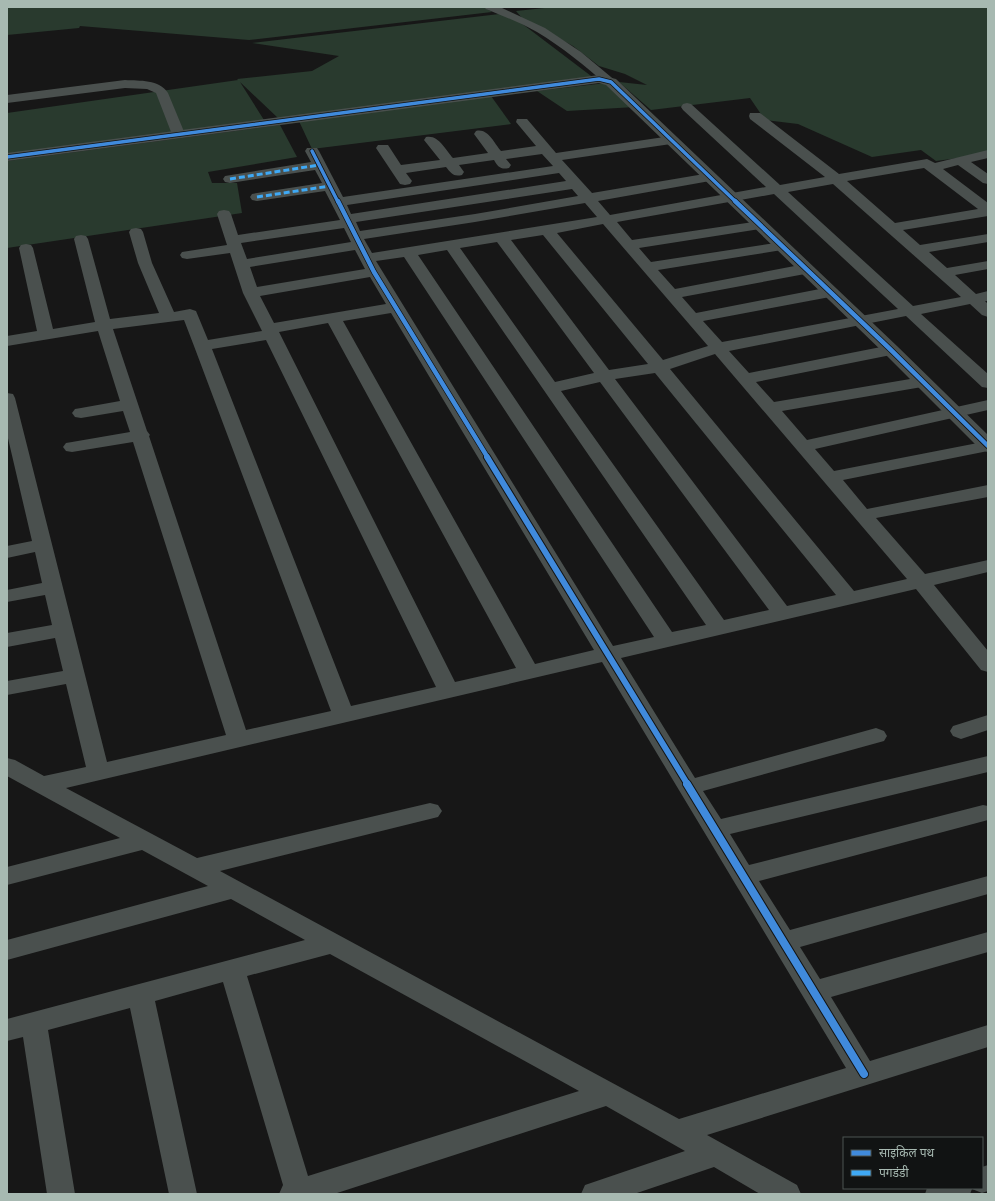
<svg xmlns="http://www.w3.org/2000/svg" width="995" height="1201" font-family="'Noto Sans','Noto Sans Devanagari',sans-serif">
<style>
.water{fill:#293a2e}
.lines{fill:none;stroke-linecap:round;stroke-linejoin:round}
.minor{fill:#4a504e;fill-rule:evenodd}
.tertiary{fill:#4a504e;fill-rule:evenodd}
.quiet{stroke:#3fa9f5;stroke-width:3;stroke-dasharray:6 3;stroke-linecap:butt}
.cycleway-far3-casing{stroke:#111313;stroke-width:5}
.cycleway-far2-casing{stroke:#111313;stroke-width:6}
.cycleway-far1-casing{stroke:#111313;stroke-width:8}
.cycleway-casing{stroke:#111313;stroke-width:10}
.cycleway-far3{stroke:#408adc;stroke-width:3.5}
.cycleway-far2{stroke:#408adc;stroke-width:4.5}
.cycleway-far1{stroke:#408adc;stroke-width:6}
.cycleway{stroke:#408adc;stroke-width:8}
</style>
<rect width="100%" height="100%" fill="#171717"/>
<!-- water -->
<g class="water">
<path d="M7,7h477l8,5 -243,28 -169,-14 -1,2 -72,7z"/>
<path d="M554,7h434v147l-52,7 -15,-11 -49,7 -74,-33 -33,-4 -15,-22 -99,12 -32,-28 28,3 -22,-11 -26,-8 -26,-20 -51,-28 -6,-7z"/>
<path d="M508,13l91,69 -321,36 -38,-36 24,38 -257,34v-41l231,-33 -1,-1 75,-8 27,-15 -87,-13z"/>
<path d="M606,83l29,24 -68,4 -30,-20z"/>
<path d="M491,96l20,28 -199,25 -14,-30z"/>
<path d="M280,125l17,32 -89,15 4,11h25l5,30 -235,35v-87z"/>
</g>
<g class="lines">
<!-- minor -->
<g class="minor">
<path d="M484,7h16l45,21 36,24 36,30 -2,3h-8c-22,-19 -45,-38 -70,-53 -16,-9 -34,-16 -51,-23z"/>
<path d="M125,80c15,1 34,-1 43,13l17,41 -2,3h-10l-17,-44 -9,-4 -22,-1 -118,15v-8z"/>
<path d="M687,103l4,1 89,81 45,-8 -75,-58 -1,-3 1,-3h10l79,61 88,-15 8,4 53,-13v8l-17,4 17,12v10l-5,-1 -25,-18 -15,4 45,34v13l-85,14 17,15 68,-11v8l-59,10 18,16 41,-7v8l-33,6 21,19 12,-3v10h-3l3,3v13l-6,-2 -12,-11 -49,10 67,60v14l-6,-1 -76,-71 -177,35 20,22 142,-28 6,2 2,3 -2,3 -6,2 -135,27 18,20 148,-25 6,1 2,4 -2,4 -6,1 -140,24 25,29 181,-40v10l-173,39 19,22 154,-30v10l-145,29 24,29 121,-24v12l-112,21 49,56 63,-14v12l-54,13 54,66v21l-7,-2 -65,-81 -295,69 74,120 181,-50 8,3 3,5 -3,5 -181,50 18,28 267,-63v16l-258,62 19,31 234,-60 5,1v14l-229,61 31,49 198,-54v18l-188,53 20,32 168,-47v20l-157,45 39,64 118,-36v22l-281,88 90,50 4,9h-41l-46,-27 -80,27h-53l4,-9 100,-34 -79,-45 -272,88h-55l4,-9 -60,-203 -68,19 42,193h-28l-39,-186 -82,22 27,164h-28l-24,-157 -16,4v-22l298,-79 -74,-41 -224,61v-20l201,-54 -66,-36 -135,35v-18l113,-29 -113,-62v-18l8,2 29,16 42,-9 -20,-83 -59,11v-14l56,-10 -8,-33 -48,9v-14l45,-8 -7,-30 -38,7v-12l35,-7 -7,-31 -28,6v-12l25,-5 -25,-107v-41l6,1 2,4 92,364 119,-27 -93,-293 -61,10 -6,-1 -3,-4 3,-4 6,-1 58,-10 -7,-21 -42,7 -6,-1 -3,-4 3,-4 6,-1 39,-7 -22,-70 -91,15v-10l30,-5 -18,-83 2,-3 5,-1 5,1 2,3 20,81 42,-7 -21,-83 2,-3 5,-1 5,1 2,3 22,80 49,-6 -21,-50 -9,-31 2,-3 5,-1 5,1 2,3 9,31 22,49 16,-3 6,2 12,29 54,-9 -19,-38 -13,-40 -43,6 -5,-1 -2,-3 2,-3 45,-7 -10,-31 2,-3 5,-1 5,1 2,3 7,21 102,-15 -15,-29 -68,10 -5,-1 -2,-3 2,-3 5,-1 65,-10 -7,-13 -85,13 -5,-1 -2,-3 2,-3 86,-14 -6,-11 2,-3h10l2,3 24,46 210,-31 -11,-12 -36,5 5,6 -2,3c-8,2 -11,-1 -15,-8l-35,5 5,7 -2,3c-9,2 -11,-2 -16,-8l-40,6 6,8 -2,3 -5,1 -5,-1 -24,-36 2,-3h10l13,20 39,-5 -16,-20 2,-3c12,-3 20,13 27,21l35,-5 -14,-19 2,-3c12,-3 18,12 25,20l35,-5 -20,-24 1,-3h10l29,34 115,-17 5,1 2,3 -2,3 -5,1 -109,16 30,33 118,-20 5,1 2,3 -2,3 -5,1 -112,20 12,14 156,-28 -83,-77 -2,-3 2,-3zM924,168l54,41 -83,14 -48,-42zM559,173l7,8 -215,33 -4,-9zM833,184l128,113 -48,9 -125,-114zM572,189l6,7 -103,18 -115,17 -4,-9zM774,194l124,115 -176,33 -19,-21 127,-24 5,-2 3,-3 -3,-3 -5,-2 -134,26 -14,-16 123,-23 5,-2 3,-3 -3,-3 -5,-2 -130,25 -17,-19 124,-20 5,-1 2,-3 -2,-3 -5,-1 -131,20 -12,-14 121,-19 5,-1 2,-3 -2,-3 -5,-1 -128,19 -15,-18zM585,203l12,14 -225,36 -8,-14 111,-17zM603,224l105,122 -45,14 -106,-127zM344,228l7,14 -104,17 -6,-16zM543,235l105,129 -39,6 -98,-130zM497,242l97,131 -39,9 -95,-134zM355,250l10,19 -108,18 -7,-20zM447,250l259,375 -34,7 -254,-377zM404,257l250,380 -41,9 -237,-385zM370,277l16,27 -112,19 -14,-27zM391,313l203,337 -59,14 -192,-343zM184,320l10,26 137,365 -85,19 -97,-294 1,-1 -3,-4 -34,-102zM328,323l188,345 -61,14 -176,-350zM266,340l170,347 -85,19 -139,-357zM715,354l192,225 -53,12 -184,-222zM655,373l181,222 -49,11 -172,-227zM600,382l169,228 -45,10 -163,-229zM602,662l244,406 -167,51 -459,-248 218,-54 4,-6 -4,-6 -8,-2 -233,55 -131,-70zM330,954l222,122 27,15 -271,85 -61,-200z"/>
<path d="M988,715v15l-27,9 -8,-3 -3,-5 3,-5z"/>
<path d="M988,1165v26l-6,2 -10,-4 -2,5h-45l2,-6h55v-21z"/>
</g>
<!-- tertiary -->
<path class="tertiary" d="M599,75l17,4 281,267 91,89v17l-7,-2 -96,-96 -279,-269 -7,-2 -592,78v-8z"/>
<!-- quiet -->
<g class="quiet">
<path d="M230,179l89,-14"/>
<path d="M257,197l73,-11"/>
</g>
<!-- cycleway-far3 casing -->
<g class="cycleway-far3-casing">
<g id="cycleway-far3">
<path d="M312,151l26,51"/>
<path d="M7,157l592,-78 12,3 125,120"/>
</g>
</g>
<!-- cycleway-far2 casing -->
<g class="cycleway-far2-casing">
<g id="cycleway-far2">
<path d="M338,201l36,71 114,186"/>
<path d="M735,201l156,149 97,96"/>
</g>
</g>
<!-- cycleway-far1 casing -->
<g class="cycleway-far1-casing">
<path id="cycleway-far1" d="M487,457l201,328"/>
</g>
<!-- cycleway casing -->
<g class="cycleway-casing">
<path id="cycleway" d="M687,784l177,290"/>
</g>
<!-- cycleway-far3 -->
<use href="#cycleway-far3" class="cycleway-far3"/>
<!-- cycleway-far2 -->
<use href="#cycleway-far2" class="cycleway-far2"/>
<!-- cycleway-far1 -->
<use href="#cycleway-far1" class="cycleway-far1"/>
<!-- cycleway -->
<use href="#cycleway" class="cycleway"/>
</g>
<!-- border -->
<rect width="995" height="1201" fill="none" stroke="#a7b9b1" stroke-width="16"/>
<!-- legend -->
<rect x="843" y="1137" width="140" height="52" fill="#111313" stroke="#4d5552"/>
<rect x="851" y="1150" width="20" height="6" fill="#408adc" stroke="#4d5552"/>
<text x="879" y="1157" font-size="12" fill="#a7b9b1">साइकिल पथ</text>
<rect x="851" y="1170" width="20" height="6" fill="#3fa9f5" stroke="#4d5552"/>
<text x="879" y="1177" font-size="12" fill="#a7b9b1">पगडंडी</text>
</svg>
